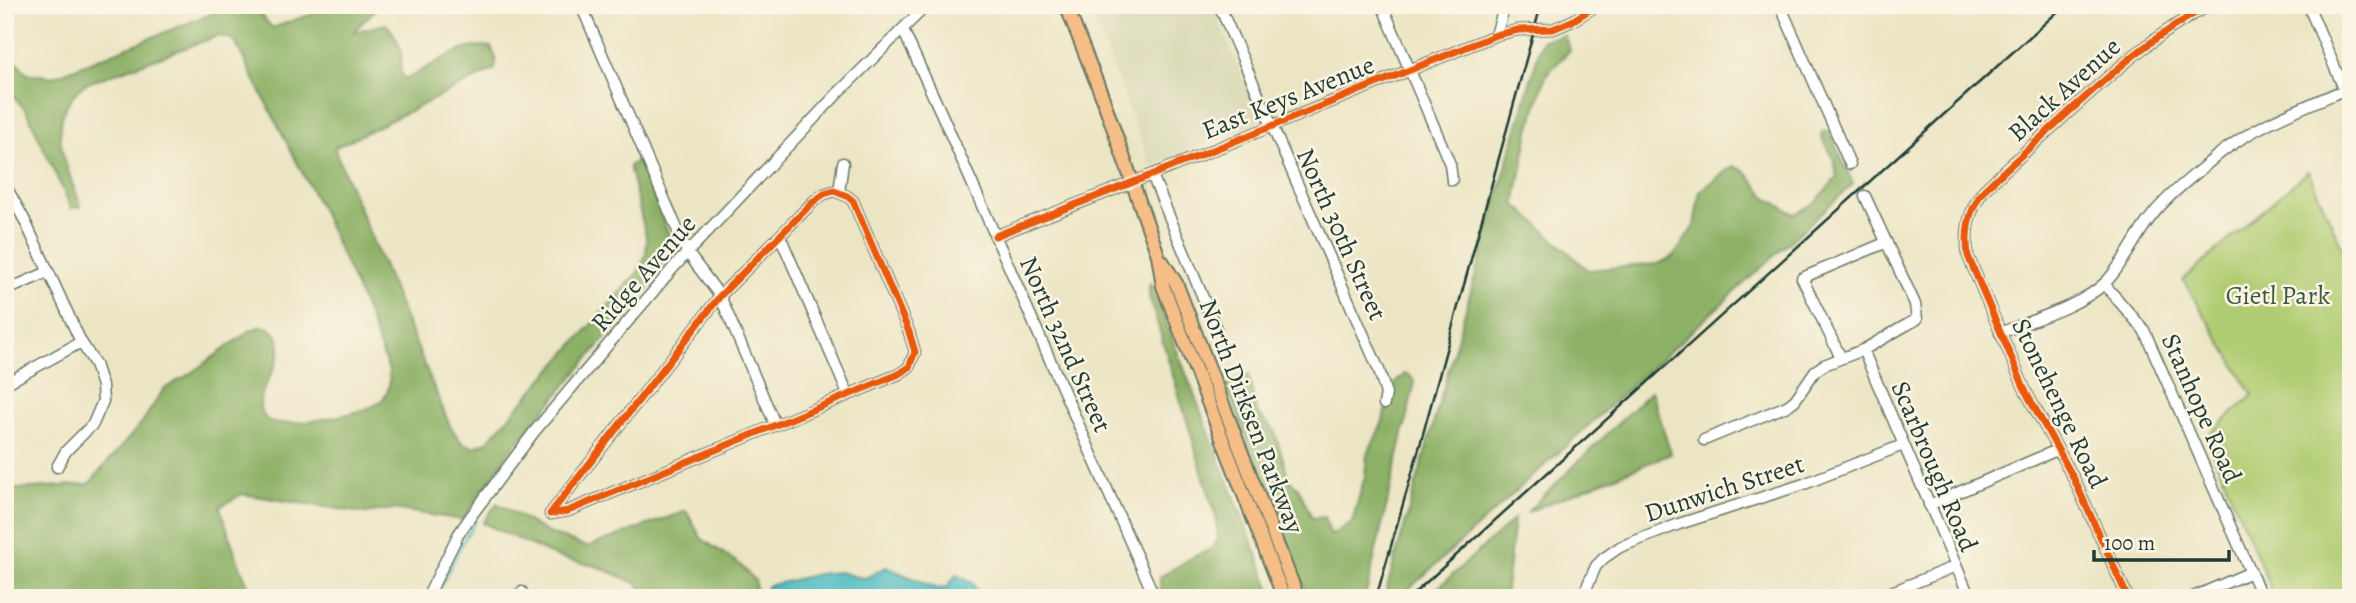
<svg xmlns="http://www.w3.org/2000/svg" width="2356" height="603" font-family="Alegreya,serif">
<style>
.built{fill:#dadab8}
.green{fill:#b1cd73;stroke:#688554;stroke-width:2}
.forest{fill:#8cb065;stroke:#56764c;stroke-width:2}
.water{fill:#4dbcc2;stroke:#367c7b;stroke-width:2}
.lines{fill:none;stroke-linecap:round;stroke-linejoin:round}
.stream{stroke:#4dbcc2;stroke-width:2.5}
.minor-casing{stroke:#677866;stroke-width:13}
.major-casing{stroke:#677866;stroke-width:16}
.minor{stroke:#fff;stroke-width:10}
.major{stroke:#f6be87;stroke-width:12}
.rail{stroke:#1f3d34;stroke-width:2.5}
.cycleway-casing{stroke:#fcf5e5;stroke-width:11}
.cycleway{stroke:#e8590c;stroke-width:7}
.labels{text-anchor:middle;stroke-width:5;stroke-linejoin:round;paint-order:stroke}
.street-label{font-size:26px;fill:#1f3d34;stroke:#fcf5e5}
.park-label{font-size:26px;fill:#3c5a41;stroke:#fcf5e5}
</style>
<rect width="100%" height="100%" fill="#fcf5e5"/>
<filter id="ink" filterUnits="userSpaceOnUse"><feTurbulence type="fractalNoise" baseFrequency=".0143" numOctaves="2"/><feDisplacementMap in="SourceGraphic" scale="14" xChannelSelector="R" yChannelSelector="G"/><feConvolveMatrix kernelMatrix="1 2 1 2 8 2 1 2 1" color-interpolation-filters="sRGB"/></filter>
<filter id="wash" filterUnits="userSpaceOnUse"><feTurbulence type="fractalNoise" baseFrequency=".00686" numOctaves="4" result="noise"/><feDisplacementMap in="SourceGraphic" scale="28" xChannelSelector="R" yChannelSelector="G"/><feGaussianBlur stdDeviation="1.57" result="paint"/><feColorMatrix in="noise" values="0 0 0 0 0 0 0 0 0 0 0 0 0 0 0 0 0 1.4 0 .05"/><feComposite in="paint" operator="in"/></filter>
<g filter="url(#wash)">
<rect width="100%" height="100%" fill="#ece5c4"/>
<!-- built -->
<path class="built" d="M1088,5h124l49,115 -110,46z"/>
<!-- green -->
<path class="green" d="M2308,171l43,96v331h-76l-69,-161 47,-42 -70,-115z"/>
<!-- forest -->
<g class="forest">
<path d="M233,5h20l19,23 66,-23h35l3,4 -23,23 33,-8c7,8 13,16 15,27 2,15 -5,13 4,29 25,-13 57,-38 86,-33l5,12 -1,10 -161,79 116,278 12,17 12,4 13,-5 152,-171 7,-17 1,-14 -18,-74 9,-6 32,77 -5,19 -13,27 -142,168 -48,69 -68,-11 -30,4 -122,-19 -22,13 16,49 17,42h-248v-108l84,-6 52,-60 23,-35 27,-16 60,-43 8,-3h9c36,24 -22,64 -5,88 3,4 8,8 13,8 20,2 91,-9 105,-22 9,-9 9,-19 8,-30l-25,-66 -43,-96 -86,-167 -6,-4 -11,-2 -133,48c-44,35 -19,79 -4,123l-10,1 -45,-98 -13,-14h-8v-49l21,26 27,4z"/>
<path d="M1564,35l6,15 -24,25 -17,55 -14,74 73,66 70,-6 16,-8 20,-30 6,-35 33,-25 12,5 22,27 28,16 21,-12 21,-25 -3,-17 -12,-22 1,-7h6l24,53 -454,414h-15l158,-558z"/>
<path d="M1150,282l124,316h-29l-6,-7 -15,1 -18,6h-42l-4,-9v-12l35,-21 17,-7 6,-9 -2,-23 -67,-221z"/>
<path d="M1248,374l9,39 17,17 15,49 10,10 13,29 12,-1 7,18 21,-13 13,-46 2,-21 15,-31 10,-38 13,-12 5,2 5,6 -50,216h-56l-83,-213z"/>
<path d="M1651,391l20,63 -144,58z"/>
<path d="M497,503l51,30 39,14 99,-36 16,28 36,24 17,17 1,18h-101l-21,-16 -38,-16 -39,-9 -74,-34z"/>
<path d="M1514,519l-9,79h-78z"/>
</g>
<!-- water -->
<path class="water" d="M886,567l52,22 9,-2 9,-12 16,7 9,15 -67,1 -16,-6 -9,2 2,4h-126l2,-12 51,-12 22,-2 16,5 10,1z"/>
<g class="lines">
<!-- stream -->
<path class="stream" d="M435,598l28,-57 13,-20"/>
</g>
</g>
<g filter="url(#ink)">
<g class="lines">
<!-- minor casing -->
<g class="minor-casing">
<g id="minor">
<path d="M581,5l106,247 33,44 55,128"/>
<path d="M1219,5l160,365 7,24 -2,10"/>
<path d="M1382,5l68,159 2,16"/>
<path d="M1780,5l70,159"/>
<path d="M2308,5l43,100"/>
<path d="M903,30l39,85 213,483"/>
<path d="M1496,35l9,-30"/>
<path d="M1152,175l64,154"/>
<path d="M5,185l19,34 57,123 14,22 7,22 1,15 -10,23 -27,27 -9,16"/>
<path d="M834,191l13,5 6,5 56,131 6,20 -6,15 -10,7 -331,137 -18,3 170,-218 94,-95 10,-7z"/>
<path d="M839,192l4,-29"/>
<path d="M780,236l68,158"/>
<path d="M995,236l159,-62 342,-139 22,-5 35,-1 19,-8 25,-16"/>
<path d="M2104,284l40,46 118,268"/>
<path d="M5,288l11,-2 32,-14"/>
<path d="M2000,333c32,-13 81,-27 105,-50 18,-18 28,-42 43,-62 16,-23 43,-43 65,-62 38,-32 86,-50 131,-69"/>
<path d="M1863,350l107,248"/>
<path d="M1841,358l-39,-80 83,-35"/>
<path d="M5,384l76,-42"/>
<path d="M1704,440l83,-34 8,-6 20,-29 9,-6 39,-15 54,-31 -2,-15 -50,-108"/>
<path d="M1929,505l128,-55"/>
<path d="M427,598l31,-63 13,-19 63,-84 140,-165 164,-174 89,-88"/>
<path d="M514,598l8,-6"/>
<path d="M1582,598l14,-32 8,-8 16,-11 59,-23 125,-40 99,-39"/>
<path d="M1877,598l79,-32"/>
<path d="M2128,598l-54,-119 -48,-87 -58,-136c-3,-26 0,-45 16,-66 29,-28 59,-54 88,-81 46,-41 83,-75 138,-104"/>
<path d="M2191,598l60,-26"/>
</g>
</g>
<!-- major casing -->
<g class="major-casing">
<g id="major">
<path d="M1066,5l36,91 56,159 5,31 121,312"/>
<path d="M1162,261l14,22 122,315"/>
</g>
</g>
<!-- minor -->
<use href="#minor" class="minor"/>
<!-- major -->
<use href="#major" class="major"/>
<!-- rail -->
<g class="rail">
<path d="M1376,598l42,-146 123,-447"/>
<path d="M1409,598l656,-593"/>
</g>
<!-- cycleway casing -->
<g class="cycleway-casing">
<g id="cycleway">
<path d="M834,191l13,5 6,5 56,131 6,20 -6,15 -10,7 -331,137 -18,3 170,-218 94,-95 10,-7z"/>
<path d="M995,236l159,-62 342,-139 22,-5 35,-1 19,-8 25,-16"/>
<path d="M2128,598l-54,-119 -48,-87 -58,-136c-3,-26 0,-45 16,-66 29,-28 59,-54 88,-81 46,-41 83,-75 138,-104"/>
</g>
</g>
<!-- cycleway -->
<use href="#cycleway" class="cycleway"/>
</g>
</g>
<g class="labels">
<!-- street labels -->
<g class="street-label">
<text transform="translate(2064 89) rotate(-42)" y="9">Black Avenue</text>
<text transform="translate(1288 97) rotate(-22)" y="9">East Keys Avenue</text>
<text transform="translate(1342 234) rotate(66)" y="9">North 30th Street</text>
<text transform="translate(643 273) rotate(-49)" y="9">Ridge Avenue</text>
<text transform="translate(1066 344) rotate(66)" y="9">North 32nd Street</text>
<text transform="translate(2060 403) rotate(64)" y="9">Stonehenge Road</text>
<text transform="translate(2202 408) rotate(66)" y="9">Stanhope Road</text>
<text transform="translate(1252 416) rotate(69)" y="9">North Dirksen Parkway</text>
<text transform="translate(1935 466) rotate(67)" y="9">Scarbrough Road</text>
<text transform="translate(1724 488) rotate(-18)" y="9">Dunwich Street</text>
</g>
<!-- park labels -->
<g class="park-label">
<text x="2278" y="304">Gietl Park</text>
</g>
</g>
<!-- margin -->
<rect width="2356" height="603" fill="none" stroke="#fcf5e5" stroke-width="28"/>
<!-- scale -->
<path d="M2094 550v10h135v-10" fill="none" stroke="#1f3d34" stroke-width="3.5"/>
<text x="2104" y="550" font-size="21" fill="#1f3d34" stroke="#fcf5e5" stroke-width="5" paint-order="stroke">100 m</text>
</svg>
